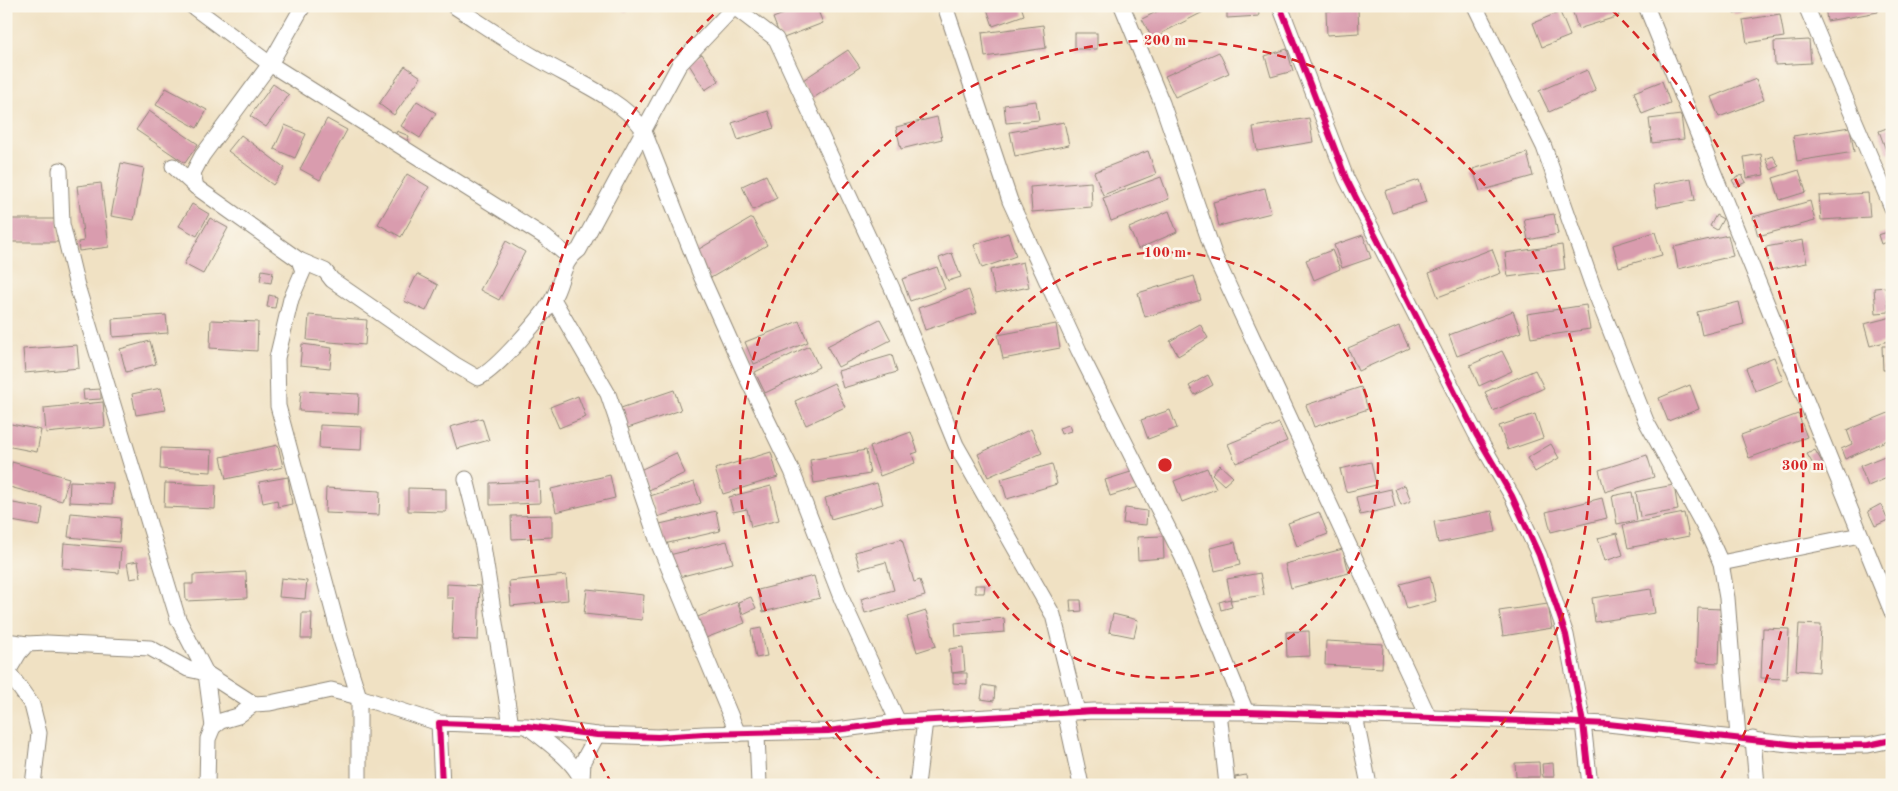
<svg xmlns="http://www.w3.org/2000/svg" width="1898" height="791" font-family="'Old Standard TT',serif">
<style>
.building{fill:#d99cae}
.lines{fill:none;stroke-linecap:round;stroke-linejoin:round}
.minor-casing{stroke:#8e8677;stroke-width:17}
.minor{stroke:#fff;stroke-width:15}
.cycleway-casing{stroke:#fbf7ec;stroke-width:9}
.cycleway{stroke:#d6006c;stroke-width:6}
.ring{fill:none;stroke:#d62828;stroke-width:2.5;stroke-dasharray:9 6}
.centre{fill:#d62828;stroke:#fbf7ec;stroke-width:2.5}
.ring-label{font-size:15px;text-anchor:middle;font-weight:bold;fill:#d62828;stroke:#fbf7ec;stroke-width:5;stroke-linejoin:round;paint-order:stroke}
</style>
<rect width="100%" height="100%" fill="#fbf7ec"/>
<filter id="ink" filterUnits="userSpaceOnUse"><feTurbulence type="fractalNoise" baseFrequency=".02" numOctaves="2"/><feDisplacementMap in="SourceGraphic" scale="10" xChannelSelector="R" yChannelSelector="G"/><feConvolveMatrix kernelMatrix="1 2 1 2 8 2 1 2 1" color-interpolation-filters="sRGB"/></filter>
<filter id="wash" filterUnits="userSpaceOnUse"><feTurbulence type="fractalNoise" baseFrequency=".0096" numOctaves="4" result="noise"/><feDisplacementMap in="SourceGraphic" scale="20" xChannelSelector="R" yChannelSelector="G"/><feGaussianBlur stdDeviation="1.12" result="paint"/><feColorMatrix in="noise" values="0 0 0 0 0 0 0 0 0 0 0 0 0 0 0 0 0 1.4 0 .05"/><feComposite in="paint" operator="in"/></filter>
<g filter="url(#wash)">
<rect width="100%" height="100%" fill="#f0e1c3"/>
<g id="blocks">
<!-- building -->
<g class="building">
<path d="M616,6h14l-4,6z"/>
<path d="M804,6h12l7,17 -42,16 -8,-21z"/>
<path d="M986,6h35l3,9 -31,11z"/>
<path d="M1168,6h32l3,6 -41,21 4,8 -10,5 -14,-27z"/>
<path d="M1230,6h28l1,10 -32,2v-7h3z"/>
<path d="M1571,6h45l3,10 -41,13z"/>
<path d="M1732,6h24v4l-22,4z"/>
<path d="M1825,6h52l1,6 -51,9z"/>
<path d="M1358,9l1,24 -32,2 -1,-24z"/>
<path d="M1560,12l10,24 -28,11 -9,-24z"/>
<path d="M1780,14l4,23 -37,6 -4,-23z"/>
<path d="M1043,25l3,23 -61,9 -3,-24z"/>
<rect x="1075" y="33" width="22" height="16"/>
<path d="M1809,40l2,23 -36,2 -1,-23z"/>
<path d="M1287,49l6,22 -22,6 -6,-21z"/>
<path d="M848,50l12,17 -48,32 -12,-17z"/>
<path d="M1219,52l10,21 -54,24 -10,-21z"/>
<path d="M702,54l17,27 -14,9 -17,-27z"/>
<path d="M405,66l16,11 -27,38 -15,-11z"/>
<path d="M1587,70l9,21 -47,21 -10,-21z"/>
<path d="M1756,79l8,21 -45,17 -8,-20z"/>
<path d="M1662,81l8,22 -28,11 -8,-22z"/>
<path d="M273,84l16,11 -23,32 -16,-11z"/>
<path d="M166,88l41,22 -10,18 -41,-23z"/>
<path d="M417,101l19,12 -16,25 -19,-12z"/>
<path d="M1036,101l3,19 -33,3 -2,-18z"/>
<path d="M149,111l49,33 -13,19 -49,-33z"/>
<path d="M768,111l6,17 -36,12 -6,-17z"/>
<path d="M1681,115l3,24 -32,4 -3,-24z"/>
<path d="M937,117l5,22 -41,10 -5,-22z"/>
<path d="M1309,118l4,24 -56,9 -4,-24z"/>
<path d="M327,119l20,11 -27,50 -20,-11z"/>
<path d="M1064,122l5,23 -54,11 -5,-24z"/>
<path d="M285,125l21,9 -11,24 -21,-9z"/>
<path d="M1892,126v26l-5,1 -8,-22z"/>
<path d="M1850,127l4,25 -57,9 -4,-25z"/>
<path d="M397,131l12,5 -2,5 -12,-6z"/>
<path d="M241,135l44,33 -12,17 -45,-34z"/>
<path d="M1148,151l8,23 -53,21 -9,-23z"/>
<path d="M1527,153l6,23 -53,15 -7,-22z"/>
<path d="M1761,154l3,21 -17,3 -3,-21z"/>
<path d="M1773,156l6,10 -8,4 -5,-11z"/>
<path d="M121,163l23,5 -10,52 -23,-4z"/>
<path d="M1799,170l7,22 -26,8 -7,-22z"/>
<path d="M407,174l22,13 -28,50 -23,-13z"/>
<path d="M766,175l11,23 -24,12 -11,-24z"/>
<path d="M1742,175l4,7 -10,5 -4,-7z"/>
<path d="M1161,177l8,22 -58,22 -8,-23z"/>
<path d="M1691,178l4,22 -38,7 -4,-22z"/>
<path d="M1419,180l7,22 -34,11 -7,-22z"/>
<path d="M1091,182l1,25 -60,5 -2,-25z"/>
<path d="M101,183l8,64 -30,4 -1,-9 6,-1 -7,-55z"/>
<path d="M1265,188l6,25 -52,13 -6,-24z"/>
<path d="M1868,193l2,24 -49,3 -2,-24z"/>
<path d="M1810,201l5,20 -57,15 -5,-19z"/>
<path d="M192,204l17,10 -12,22 -18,-10z"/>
<path d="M1169,211l8,21 -39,17 -9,-21z"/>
<path d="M1554,214l4,20 -30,6 -4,-21z"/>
<path d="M1716,215l7,4 -6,11 -7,-4z"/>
<path d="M210,218l18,10 -25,46 -19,-10z"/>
<path d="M752,218l15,27 -58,34 -15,-27z"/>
<rect x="6" y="219" width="52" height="23"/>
<path d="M1891,231l1,10 -11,3 -3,-9z"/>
<path d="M1655,232l7,23 -43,12 -6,-22z"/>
<path d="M1008,233l8,23 -34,12 -8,-23z"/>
<path d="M1363,235l8,23 -29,10 -8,-23z"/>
<path d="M1728,235l5,21 -55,13 -4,-22z"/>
<path d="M1803,240l4,23 -37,7 -4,-23z"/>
<path d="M506,241l19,11 -26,48 -19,-10z"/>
<path d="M1562,245l3,24 -57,8 -3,-24z"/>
<path d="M1492,249l9,24 -63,24 -9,-24z"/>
<path d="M1332,250l8,19 -26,11 -8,-20z"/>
<path d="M952,253l9,24 -13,4 -9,-23z"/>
<path d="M1023,262l6,25 -34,7 -5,-24z"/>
<path d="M937,267l8,22 -35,12 -8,-22z"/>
<path d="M262,270l11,2 -2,11 -11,-2z"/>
<path d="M417,274l21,11 -12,26 -22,-10z"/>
<path d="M1194,276l7,24 -56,17 -7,-24z"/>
<path d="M1886,287l3,25 -13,1 -2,-25z"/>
<path d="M969,290l8,23 -52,17 -7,-22z"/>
<path d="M269,295l8,2 -2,11 -8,-1z"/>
<path d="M1739,302l5,22 -42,11 -5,-23z"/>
<path d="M1586,305l4,24 -59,9 -4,-24z"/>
<path d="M1513,311l8,21 -64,24 -8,-21z"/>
<path d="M166,315l2,18 -55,4 -1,-18z"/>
<path d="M309,315l58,5 -2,25 -58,-5z"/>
<path d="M1892,317v23l-22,6 -6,-22z"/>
<path d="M880,319l11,21 -53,27 -11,-21z"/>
<path d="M211,320l47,2 -1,29 -47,-3z"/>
<path d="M799,321l9,21 -54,22 -9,-22z"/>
<path d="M1056,324l4,24 -57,11 -5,-24z"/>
<path d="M1200,324l8,14 -30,18 -8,-15z"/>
<path d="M1399,326l10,22 -51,23 -10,-23z"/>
<path d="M150,341l6,23 -30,8 -6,-23z"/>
<path d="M302,344l30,4 -2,20 -30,-3z"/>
<path d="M77,345l2,23 -54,5 -2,-24z"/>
<path d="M809,346l10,21 -54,26 -10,-21z"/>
<path d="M1882,346h10v24h-9z"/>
<path d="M1502,351l10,20 -33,15 -9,-21z"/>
<path d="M892,355l5,17 -54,16 -5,-17z"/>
<path d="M1774,357l9,23 -28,11 -9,-23z"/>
<path d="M1535,370l9,18 -51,23 -8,-19z"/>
<path d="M1208,375l5,10 -18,10 -6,-9z"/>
<path d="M834,383l11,24 -39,18 -11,-24z"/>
<path d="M1690,385l9,24 -31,12 -9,-23z"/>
<path d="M1361,387l7,22 -54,18 -8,-22z"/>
<path d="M161,388l5,22 -30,5 -4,-21z"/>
<path d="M101,389v10l-17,1 -1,-10z"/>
<path d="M674,390l7,20 -56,19 -7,-20z"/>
<path d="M301,391l58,3 -1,20 -59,-3z"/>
<path d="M578,396l8,21 -27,11 -9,-21z"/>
<path d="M103,402l2,25 -59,6 -2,-25z"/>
<path d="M1170,410l7,18 -29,11 -7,-19z"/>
<path d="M1891,412l1,26 -47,21 -4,-10 11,-5 -5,-14z"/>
<path d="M1535,414l8,24 -35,12 -9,-24z"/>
<path d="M1798,414l9,23 -58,21 -8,-23z"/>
<path d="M482,418l7,22 -32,9 -7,-22z"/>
<path d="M6,423l35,7 -4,22 -31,-6z"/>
<path d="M1279,423l8,18 -51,22 -8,-19z"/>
<path d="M320,425l42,2 -1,23 -42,-2z"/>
<path d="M1069,425l2,6 -10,3 -2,-6z"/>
<path d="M1031,429l11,24 -54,24 -10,-23z"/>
<path d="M911,432l7,20 -6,2 3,9 -35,13 -10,-29z"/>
<path d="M1551,444l8,14 -24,14 -8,-14z"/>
<path d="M278,445l5,22 -57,12 -5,-22z"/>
<path d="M161,448l51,2 -1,22 -51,-3z"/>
<path d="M866,450l4,24 -56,9 -4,-23z"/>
<path d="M1815,450l7,12 -8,4 -7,-12z"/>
<path d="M771,452l7,25 -55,17 -8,-25z"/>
<path d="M676,453l9,20 -36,17 -9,-20z"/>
<path d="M1892,453v23l-24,10 -8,-20z"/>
<path d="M1647,455l7,22 -49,15 -6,-22z"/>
<path d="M12,462l57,16 -7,23 -56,-15z"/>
<path d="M1371,462l5,23 -30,7 -6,-23z"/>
<path d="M1052,464l5,20 -50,15 -6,-20z"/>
<path d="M1220,465l13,12 -9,8 -12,-11z"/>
<path d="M1207,468l9,21 -34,13 -8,-21z"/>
<path d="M1134,471l5,16 -29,9 -5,-16z"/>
<path d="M610,475l5,23 -59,14 -5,-23z"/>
<path d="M288,477l4,27 -14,3 -1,-7 -14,3 -4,-21z"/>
<path d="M70,481l43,2 -1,21 -43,-2z"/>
<path d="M539,481l1,22 -50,2v-22z"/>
<path d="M694,482l7,21 -44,14 -7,-21z"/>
<path d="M165,483l51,2 -1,24 -51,-2z"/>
<path d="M877,483l6,21 -52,15 -6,-21z"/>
<path d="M1405,485l6,16 -10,4 -6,-16z"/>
<path d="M1674,485l4,25 -38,7 -4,-25z"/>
<path d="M771,486l8,34 -28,7 -4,-18 -14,3 -4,-15z"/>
<path d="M326,488l54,3 -1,24 -54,-2z"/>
<path d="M408,488l38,1v23l-38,-1z"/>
<path d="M1391,489l4,18 -35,8 -4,-18z"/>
<path d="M1632,492l5,28 -20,4 -5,-28z"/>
<path d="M1602,498l5,20 -56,14 -5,-20z"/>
<path d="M7,502l36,6 -3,18 -34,-6z"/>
<path d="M1881,504l7,16 -13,6 -7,-15z"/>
<path d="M1125,508l22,3 -1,14 -23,-2z"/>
<path d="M716,511l4,20 -56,13 -4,-20z"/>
<path d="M1492,511l4,21 -58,11 -4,-21z"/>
<path d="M1319,512l9,22 -31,12 -9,-23z"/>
<path d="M71,513l50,5 -2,24 -51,-5z"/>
<path d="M1684,513l5,23 -61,12 -5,-23z"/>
<path d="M552,515v22l-40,2 -1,-23z"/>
<path d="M1617,533l6,22 -18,6 -7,-23z"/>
<path d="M1163,536l1,22 -26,2 -1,-23z"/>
<path d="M902,539l12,43 6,-2 5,16 -60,17 -4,-14 33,-9 -8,-28 -26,7 -5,-17z"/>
<path d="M727,541l6,22 -58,15 -6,-23z"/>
<path d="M1235,542l5,23 -25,6 -5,-23z"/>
<path d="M64,543l57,5 -2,25 -57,-5z"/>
<path d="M1343,549l6,24 -58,15 -6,-24z"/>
<path d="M138,561l3,16 -11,2 -3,-16z"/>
<path d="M246,572l1,26 -61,3 -1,-17h8v-9z"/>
<path d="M1260,573l4,22 -33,5 -4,-21z"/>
<path d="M566,575l2,25 -57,6 -2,-25z"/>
<path d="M814,576l6,22 -57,14 -5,-22z"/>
<path d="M1430,576l6,25 -29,8 -7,-25z"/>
<path d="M281,578l26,3 -2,18 -26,-2z"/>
<path d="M447,584l33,2 -2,54 -26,-1 2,-41h-7z"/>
<path d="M975,585h10l-1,8h-9z"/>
<path d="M587,589l57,6 -2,25 -58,-6z"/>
<path d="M1651,589l4,24 -60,9 -3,-24z"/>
<path d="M751,597l5,11 -13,6 -5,-12z"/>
<path d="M1230,599l2,8 -11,3 -2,-8z"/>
<path d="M1070,600h11l1,11 -11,1z"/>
<path d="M737,602l8,21 -42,16 -8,-21z"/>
<path d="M1548,604l4,24 -49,8 -4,-25z"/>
<path d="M1698,608l23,1 -2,54 -23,-1z"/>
<path d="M926,611l10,35 -19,6 -10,-35z"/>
<path d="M302,613h10l-1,26h-10z"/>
<path d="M1113,614l25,6 -4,17 -25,-5z"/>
<path d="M1004,618l1,14 -49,4 -1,-13z"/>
<path d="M1799,624l22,1 -2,47 -23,-2z"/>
<path d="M761,628l6,28 -11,2 -5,-28z"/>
<path d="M1763,628l26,1 -2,50 -26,-1z"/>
<path d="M1309,631l1,25 -23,1 -1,-25z"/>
<path d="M1326,641l57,3 -1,24 -57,-3z"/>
<path d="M963,647l2,24 -13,2 -3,-24z"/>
<path d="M953,673h14v11l-14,-1z"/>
<path d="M983,685l12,2 -1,14 -13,-2z"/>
<path d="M1539,762l1,15h-24l-1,-14z"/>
<path d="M1553,763l1,14h-11l-1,-13z"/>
<path d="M1246,775l1,10h-11l-1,-8z"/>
</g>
</g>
</g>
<g filter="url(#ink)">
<use href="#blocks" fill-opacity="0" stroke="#8e8677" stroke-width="1"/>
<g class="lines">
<!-- minor casing -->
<g class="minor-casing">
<g id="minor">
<path d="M192,6l78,58 275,173 24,20"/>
<path d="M303,6l-33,58 -68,92 -9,17 3,14 103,73 4,11 -12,28 -14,59 1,48 62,231 19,60v88"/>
<path d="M454,6c28,18 55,37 84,53 32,19 84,40 105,70l59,149 45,100 45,93 50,129 56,122"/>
<path d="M733,6l43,33 116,249 64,157 97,170 24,96"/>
<path d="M945,6l65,195 69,150 104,207 63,154"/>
<path d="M1122,6l40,97 53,154 214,461"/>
<path d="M1280,6l66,172 130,256 36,62 27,59 27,80 17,88 25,1 199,22 61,-1 24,-5"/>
<path d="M1475,6l69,141 48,137 54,137 61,111 14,31 6,35 11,139"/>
<path d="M1646,6l246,606"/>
<path d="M1806,6l86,202"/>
<path d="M173,166l23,21"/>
<path d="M60,170l2,54 15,62 101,333 28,54 48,31"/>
<path d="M299,260l26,11 7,9 122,84 24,14c18,-8 64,-61 74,-78 12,-18 8,-37 27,-50l100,-185 56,-59"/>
<path d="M553,299l55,95 50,148 80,192"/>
<path d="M466,479l17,67 28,180"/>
<path d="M1721,563l139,-28"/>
<path d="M6,641l21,3"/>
<path d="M9,673l23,32 7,28 -6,52"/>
<path d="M6,675l13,-22 8,-9 20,-1 103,5 38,21 18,4 7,54"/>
<path d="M1065,712l16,73"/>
<path d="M1219,712l8,73"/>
<path d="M1355,716l14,69"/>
<path d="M528,727c15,12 53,38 54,58"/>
<path d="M757,734l2,51"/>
<path d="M1753,739l4,46"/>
<path d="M582,780l1,-19 14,-26"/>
<path d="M207,785l1,-46 5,-12 8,-6 17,-5 16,-12 16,-1 61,-13 28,7 80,26"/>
<path d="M442,785l-3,-62 88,3 70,9 61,2 46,-3 124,-3 70,-9 196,-11 152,1 337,11 7,62"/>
<path d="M917,785l8,-64"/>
</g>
</g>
<!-- minor -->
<use href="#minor" class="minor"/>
<!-- cycleway casing -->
<g class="cycleway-casing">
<g id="cycleway">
<path d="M1280,6l66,172 130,256 36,62 27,59 27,80 17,88 25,1 199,22 61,-1 24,-5"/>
<path d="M442,785l-3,-62 88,3 70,9 61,2 46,-3 124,-3 70,-9 196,-11 152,1 337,11 7,62"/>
</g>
</g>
<!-- cycleway -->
<use href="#cycleway" class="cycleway"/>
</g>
</g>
<!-- distance rings -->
<g class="ring">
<circle cx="1165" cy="465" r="213"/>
<path d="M883 783A425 425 0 1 1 1447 783"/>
<path d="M612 784A638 638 0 0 1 718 10M1612 10A638 638 0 0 1 1718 784"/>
</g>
<circle cx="1165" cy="465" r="8" class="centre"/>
<g class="ring-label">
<text x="1165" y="45">200 m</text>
<text x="1165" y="257">100 m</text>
<text x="1803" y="470">300 m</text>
</g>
<!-- margin -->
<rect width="1898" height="791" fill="none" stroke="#fbf7ec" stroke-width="25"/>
</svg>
